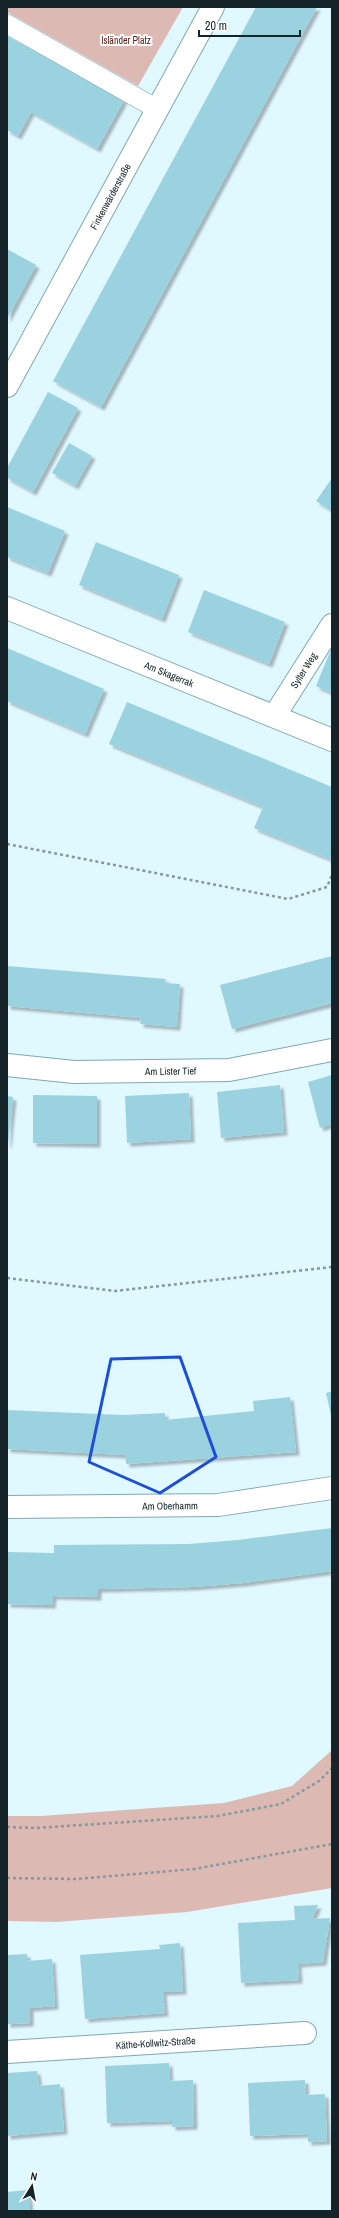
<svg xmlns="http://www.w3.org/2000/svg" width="339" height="2218" font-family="'Archivo Narrow',sans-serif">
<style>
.green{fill:#dcb9b3}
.building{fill:#9bd2e0;filter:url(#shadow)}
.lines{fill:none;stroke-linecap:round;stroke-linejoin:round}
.lane-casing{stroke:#81a8b2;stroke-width:20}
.street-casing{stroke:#81a8b2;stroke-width:24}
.path{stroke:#84999e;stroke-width:2.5;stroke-dasharray:3 3;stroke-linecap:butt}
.lane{stroke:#fff;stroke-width:19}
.street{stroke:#fff;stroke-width:22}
.marked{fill:none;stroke:#1d4ed8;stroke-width:3;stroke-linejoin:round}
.labels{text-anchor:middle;stroke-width:4;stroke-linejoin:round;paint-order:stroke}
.park-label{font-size:10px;fill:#581c15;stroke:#fff}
.street-label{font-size:10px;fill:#142428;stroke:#fff}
</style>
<defs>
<filter id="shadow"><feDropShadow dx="3.5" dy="3.5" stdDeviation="1" flood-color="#0004"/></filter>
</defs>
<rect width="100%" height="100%" fill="#e0f8ff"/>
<!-- green -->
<g class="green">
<path d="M7,7h176l-45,79 -131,-74z"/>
<path d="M332,1750v138l-145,24 -131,10 -49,-1v-105h34l183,-13 68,-17z"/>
</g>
<!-- building -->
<g class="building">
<path d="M256,7h61l-216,400 -48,-26z"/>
<path d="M7,36l117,64 -27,49 -66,-37 -13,24 -11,-6z"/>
<path d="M7,249l29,16 -29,54z"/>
<path d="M48,392l30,16 -45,84 -26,-14v-10z"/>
<path d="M69,443l23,13 -17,30 -23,-13z"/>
<path d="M332,478v33l-16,-10z"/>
<path d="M7,507l58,24 -17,42 -41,-16z"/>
<path d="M96,542l83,33 -17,44 -83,-34z"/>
<path d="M204,590l81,32 -16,42 -81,-32z"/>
<path d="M332,647v46l-16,-7z"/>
<path d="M7,648l97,41 -19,45 -78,-33z"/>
<path d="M127,702l205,85v73l-78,-32 9,-21 -154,-63z"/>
<path d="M332,956v47l-100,26 -12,-44z"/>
<path d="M7,966l159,13 -1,4 15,1 -3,43 -37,-3 1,-6 -134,-12z"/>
<path d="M332,1075v49l-12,4 -12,-46z"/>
<path d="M280,1085l4,47 -63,6 -4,-46z"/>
<path d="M189,1093l2,46 -64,4 -2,-47z"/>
<path d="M33,1095l64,1v48l-64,-1z"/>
<path d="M7,1096l6,1 -5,48h-1z"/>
<path d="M332,1391v24h-1l-5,-22z"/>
<path d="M290,1397l6,55 -170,12 -1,-9 -118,-6v-39l116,5 42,-2v7l89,-9 -1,-10z"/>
<path d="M332,1528v43l-89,12 -51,4 -94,2v8l-45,-1 -1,9 -45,-1v-52l47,1v-8l135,-1 49,-4z"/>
<path d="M318,1905l-6,14 18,-1 -7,44 -25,2 1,16 -58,3 -3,-60 57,-3 -1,-14z"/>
<path d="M180,1943l3,48 -20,1 2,21 -80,6 -5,-64 80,-6 -1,-4z"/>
<path d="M27,1954v7l25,-2 3,47 -25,2v15l-23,1v-69z"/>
<path d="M169,2063l1,18 23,-1 1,46 -22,1v-6l-65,2 -2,-57z"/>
<path d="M37,2071l2,15 21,-2 4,47 -57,5v-63z"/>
<path d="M305,2080l1,15 19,-1 2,47 -19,1v-8l-58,2 -2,-53z"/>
<path d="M28,2190l2,21h-23v-19z"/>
</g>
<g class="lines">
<!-- lane casing -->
<g class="lane-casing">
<path id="lane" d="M7,24l150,85"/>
</g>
<!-- street casing -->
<g class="street-casing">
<g id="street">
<path id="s1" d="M7,386l206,-379"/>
<path id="s2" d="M7,608l325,132"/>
<path id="s3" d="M275,715l57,-90"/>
<path id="s4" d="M7,1065l67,7 155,-2 103,-20"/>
<path id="s5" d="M7,1507l211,-2 114,-17"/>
<path id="s6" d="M7,2052l298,-19"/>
</g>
</g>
<!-- path -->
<g class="path">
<path d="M7,844l281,55 39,-12 5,-12"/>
<path d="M7,1278l108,13 217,-24"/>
<path d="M7,1827l29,1 182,-12 63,-12 38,-23 13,-13"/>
<path d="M7,1878l68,1 119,-10 138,-25"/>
</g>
<!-- lane -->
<use href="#lane" class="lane"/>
<!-- street -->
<use href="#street" class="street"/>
</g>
<!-- marked area -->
<path class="marked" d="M180,1357l36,100 -56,36 -71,-31 22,-103z"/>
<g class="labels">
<!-- park labels -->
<g class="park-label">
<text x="126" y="44">Isländer Platz</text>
</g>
<!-- street labels -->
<g class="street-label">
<text dy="4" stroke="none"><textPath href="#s1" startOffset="216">Finkenwärderstraße</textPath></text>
<text dy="4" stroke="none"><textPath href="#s3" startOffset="53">Sylter Weg</textPath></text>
<text dy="4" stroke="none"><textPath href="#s2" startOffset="175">Am Skagerrak</textPath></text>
<text dy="4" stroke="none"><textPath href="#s4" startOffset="164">Am Lister Tief</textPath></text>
<text dy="4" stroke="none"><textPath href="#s5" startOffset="163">Am Oberhamm</textPath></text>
<text dy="4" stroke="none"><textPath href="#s6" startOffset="149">Käthe-Kollwitz-Straße</textPath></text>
</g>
</g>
<!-- border -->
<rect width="339" height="2218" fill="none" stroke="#142428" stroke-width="16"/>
<!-- north arrow -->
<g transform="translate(32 2186) rotate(11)" stroke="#ffffff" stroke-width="3" paint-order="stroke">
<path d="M0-3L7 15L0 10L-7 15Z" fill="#142428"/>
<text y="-6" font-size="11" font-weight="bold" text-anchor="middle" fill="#142428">N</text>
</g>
<!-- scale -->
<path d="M199 30v6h101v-6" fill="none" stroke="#142428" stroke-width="2"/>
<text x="205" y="30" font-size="12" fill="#142428" stroke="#ffffff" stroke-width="3" paint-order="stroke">20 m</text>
</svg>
